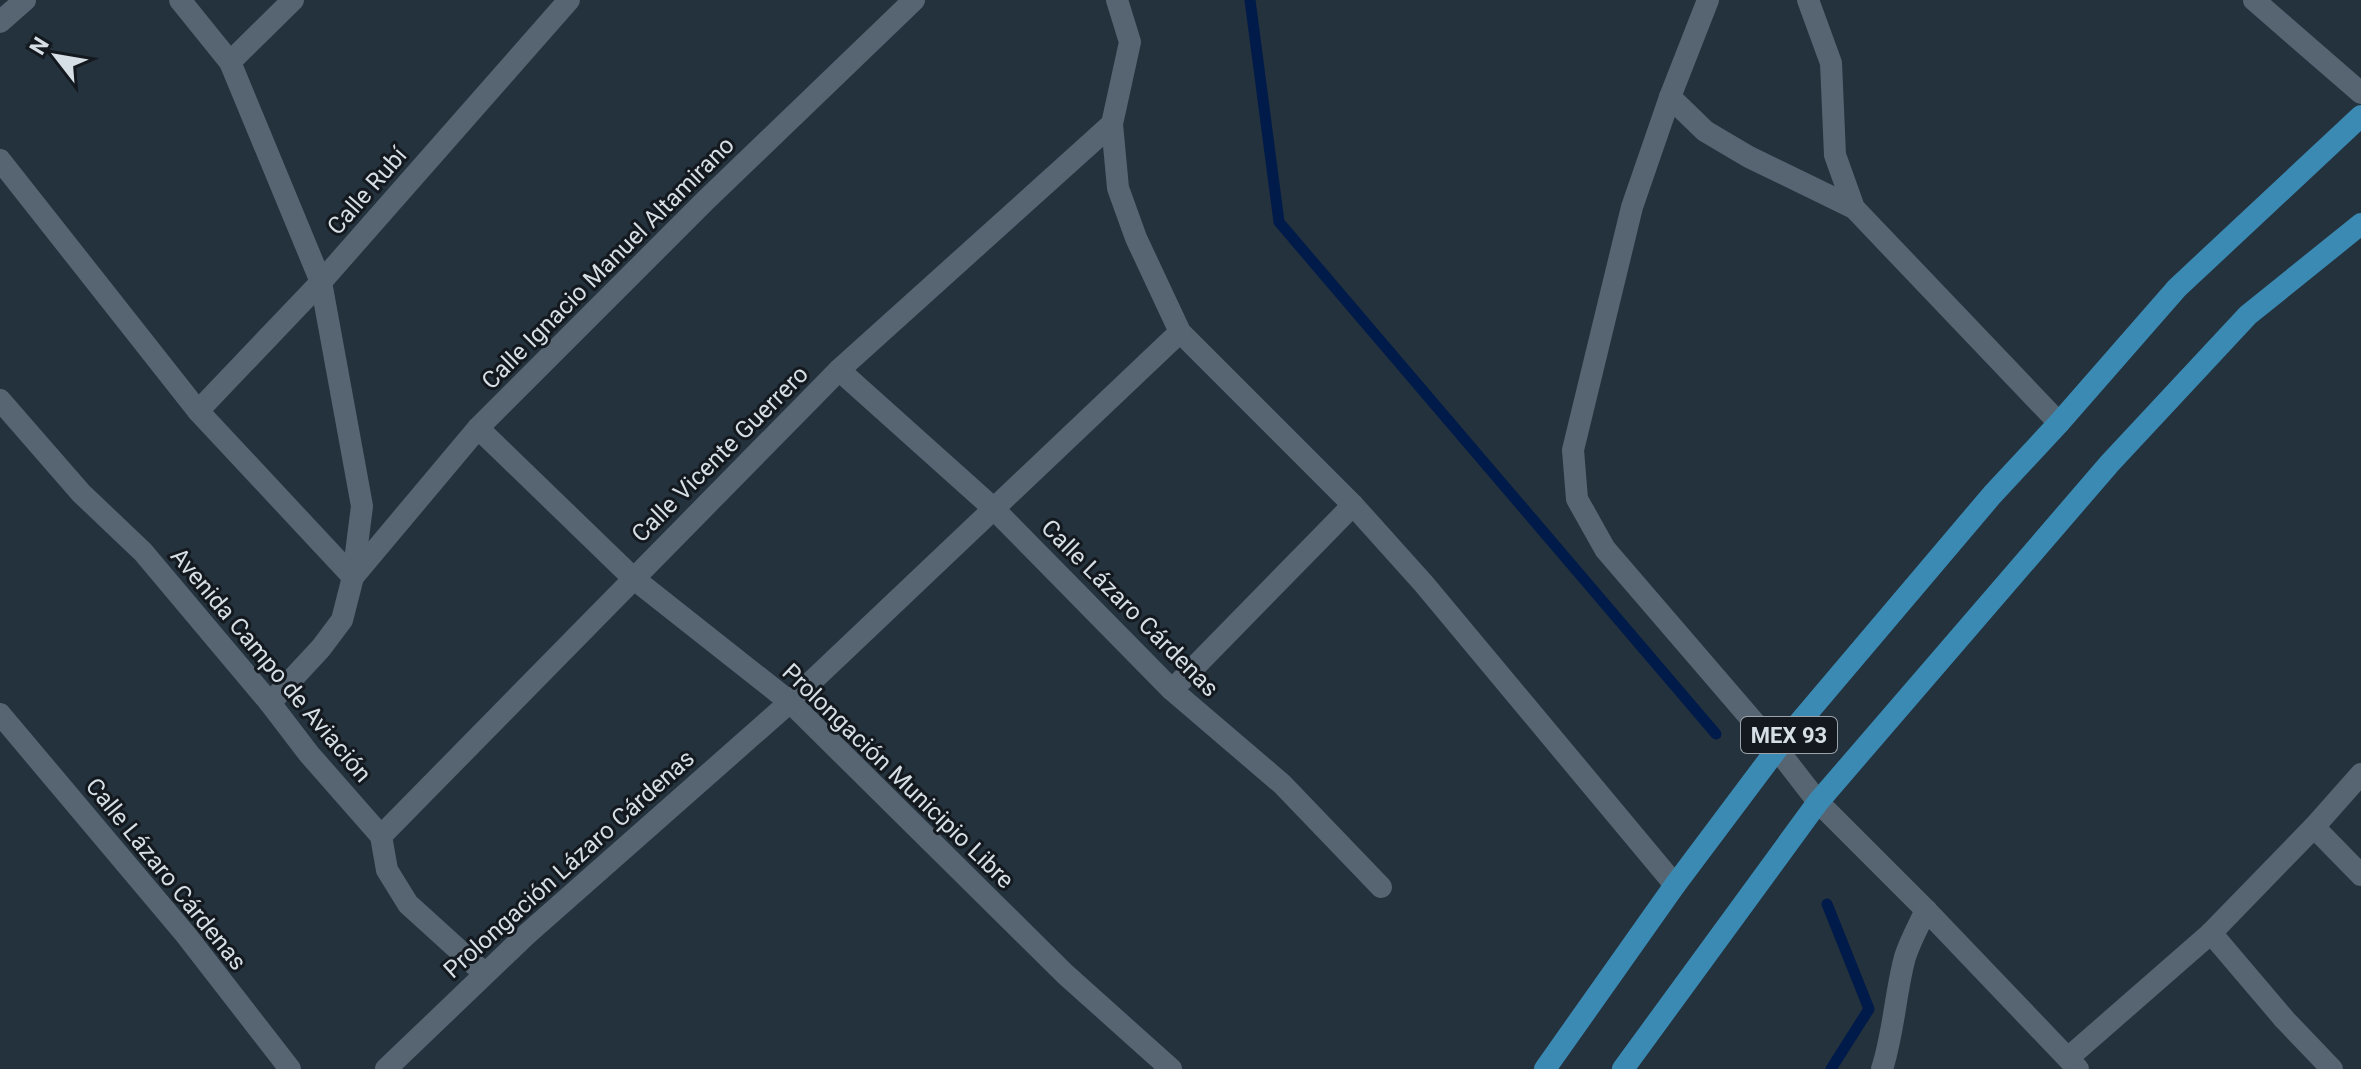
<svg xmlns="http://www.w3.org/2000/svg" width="2361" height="1069" font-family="Roboto,sans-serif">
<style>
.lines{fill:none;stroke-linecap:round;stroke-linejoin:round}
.stream{stroke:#001b4a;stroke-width:11}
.minor{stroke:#566571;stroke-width:22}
.primary{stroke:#3b8ab3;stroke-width:22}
.labels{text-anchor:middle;stroke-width:6;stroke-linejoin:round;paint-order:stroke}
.shield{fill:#13191e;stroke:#9ca3aa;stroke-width:2}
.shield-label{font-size:22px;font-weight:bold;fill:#d6dee6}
.street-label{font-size:24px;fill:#d6dee6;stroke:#13191e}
</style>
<rect width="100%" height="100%" fill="#24323d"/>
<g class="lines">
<!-- stream -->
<g class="stream">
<path d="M1250,0l29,222 437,512"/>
<path d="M1827,904l42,105 -38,60"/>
</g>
<!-- minor -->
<g class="minor">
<path d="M180,0l50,62 91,220 41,224 -9,71 -11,43 -21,28 -51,55"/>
<path d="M1117,0l13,42 -18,82 6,64 18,50 44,94 173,173 71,79 251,301"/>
<path d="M1708,0l-38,97 -38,110 -59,243 4,49 28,50 172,200 41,53 108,108 152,159"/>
<path d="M1808,0l23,63 4,92 19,53 205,215"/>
<path d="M2254,0l107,93"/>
<path d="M0,22l25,-22"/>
<path d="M230,62l63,-62"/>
<path d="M1670,97l35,34 44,26 105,51"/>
<path d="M0,160l198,251 155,166 125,-149 228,-228 208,-200"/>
<path d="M839,370l154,138 179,182 110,94 99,103"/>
<path d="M0,400l81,93 62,59 127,151 39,51 72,82 6,34 21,34 76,69"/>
<path d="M198,411l123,-129 248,-282"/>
<path d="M478,428l155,150 157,124 275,272 106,95"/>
<path d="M1172,690l181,-185"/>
<path d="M0,714l186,221 104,134"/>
<path d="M2314,827l47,48"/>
<path d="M381,836l458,-466 273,-246"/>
<path d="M2211,933l74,87 47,49"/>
<path d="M2068,1058l143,-125 103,-106 47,-53"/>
<path d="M386,1069l140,-134 264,-233 390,-370"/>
<path d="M1882,1069c12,-37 13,-75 23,-112 5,-16 14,-32 21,-47"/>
</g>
<!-- primary -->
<g class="primary">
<path d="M1545,1069l130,-184 102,-136 215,-254 67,-72 118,-135 184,-172"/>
<path d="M1623,1069l195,-267 292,-339 138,-148 113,-91"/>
</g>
</g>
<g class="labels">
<!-- shield labels -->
<rect class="shield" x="1741" y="717" width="96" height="36" rx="6"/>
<g class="shield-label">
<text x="1789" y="743">MEX 93</text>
</g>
<!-- street labels -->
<g class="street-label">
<text transform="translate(367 191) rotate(-49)" y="8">Calle Rubí</text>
<text transform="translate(608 263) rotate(-45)" y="8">Calle Ignacio Manuel Altamirano</text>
<text transform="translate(720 454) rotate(-45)" y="8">Calle Vicente Guerrero</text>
<text transform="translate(1130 608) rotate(45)" y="8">Calle Lázaro Cárdenas</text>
<text transform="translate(271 665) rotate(50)" y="8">Avenida Campo de Aviación</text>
<text transform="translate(898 776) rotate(44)" y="8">Prolongación Municipio Libre</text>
<text transform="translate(569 864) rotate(-42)" y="8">Prolongación Lázaro Cárdenas</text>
<text transform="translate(166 874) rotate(51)" y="8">Calle Lázaro Cárdenas</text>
</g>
</g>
<!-- north arrow -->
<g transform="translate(56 56) rotate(301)" stroke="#13191e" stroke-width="6" paint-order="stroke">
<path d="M0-6L14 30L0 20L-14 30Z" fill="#d6dee6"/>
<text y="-12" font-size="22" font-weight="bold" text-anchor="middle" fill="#d6dee6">N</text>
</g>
</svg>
